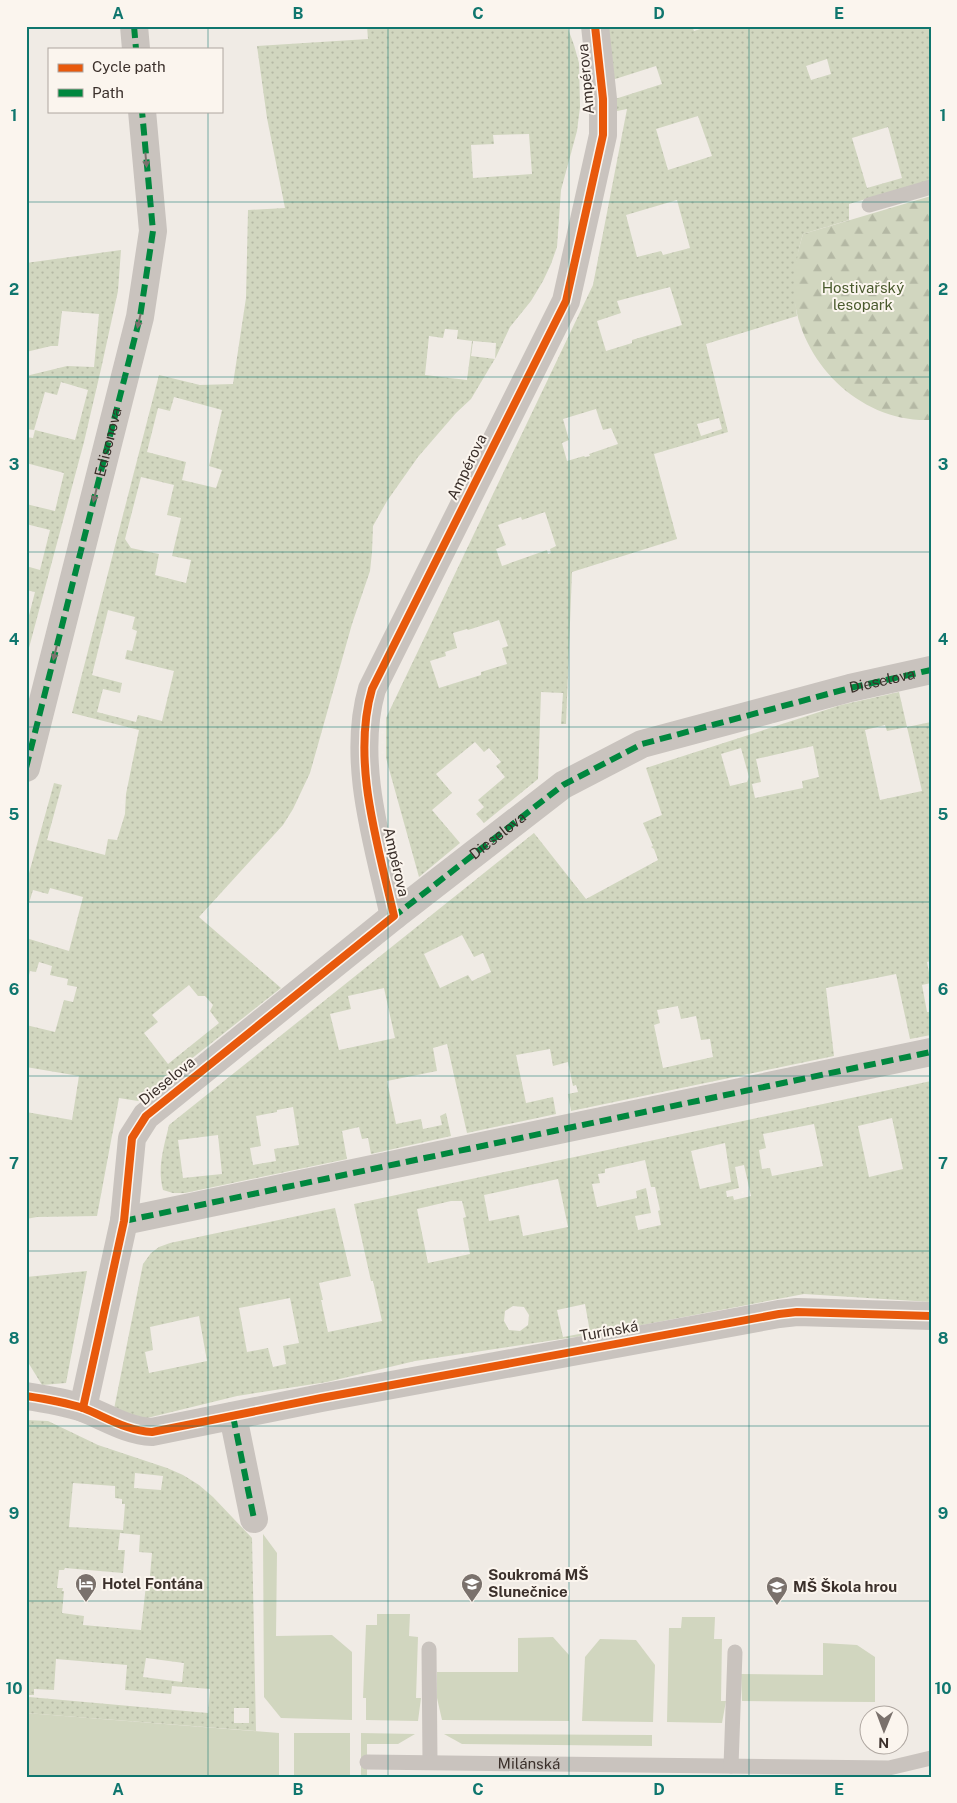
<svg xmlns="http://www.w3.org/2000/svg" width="957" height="1803" font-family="'Public Sans',sans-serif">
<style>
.green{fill:#d1d6bf}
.forest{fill:url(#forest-firs)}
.garden{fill:url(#garden-dots);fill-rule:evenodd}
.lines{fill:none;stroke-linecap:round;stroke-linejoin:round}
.lane{stroke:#c9c3be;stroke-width:15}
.street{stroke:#c9c3be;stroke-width:28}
.quiet{stroke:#00873e;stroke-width:6;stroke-dasharray:12 6;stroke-linecap:butt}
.cycleway-casing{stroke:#fbf5ee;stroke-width:11}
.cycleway{stroke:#e8590c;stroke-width:8}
.oneway{fill:#7b726d}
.grid{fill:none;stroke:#0f766e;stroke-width:1;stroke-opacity:0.55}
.labels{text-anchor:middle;stroke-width:4;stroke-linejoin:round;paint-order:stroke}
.street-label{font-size:15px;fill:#3b302b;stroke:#fbf5ee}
.park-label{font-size:15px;fill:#4a5a2e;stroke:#fbf5ee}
.poi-label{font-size:15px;font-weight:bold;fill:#3b302b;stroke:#fbf5ee;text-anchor:start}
.neatline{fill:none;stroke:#0f766e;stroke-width:2}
.grid-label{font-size:16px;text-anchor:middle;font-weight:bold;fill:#0f766e}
</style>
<defs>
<pattern id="forest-firs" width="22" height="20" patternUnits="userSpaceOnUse" patternTransform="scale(1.25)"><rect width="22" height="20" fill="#d1d6bf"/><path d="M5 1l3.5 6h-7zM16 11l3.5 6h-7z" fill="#b4b8a4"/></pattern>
<pattern id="garden-dots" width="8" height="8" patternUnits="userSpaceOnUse" patternTransform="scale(1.25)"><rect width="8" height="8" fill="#d1d6bf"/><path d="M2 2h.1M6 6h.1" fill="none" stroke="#b4b8a4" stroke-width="1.8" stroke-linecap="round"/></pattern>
</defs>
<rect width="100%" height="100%" fill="#f0ebe5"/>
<!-- green -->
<g class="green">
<path d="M263,1534l14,19 -1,83 56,-1 20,17v68l-71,-2 -17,-21z"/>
<path d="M377,1614h33l-1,22 9,1 -2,61h5l-3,23 -52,-1v-22h-3l3,-73h11z"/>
<path d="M682,1617h33l-1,22h8l-1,62h5l-4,22 -55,-1 2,-94h12z"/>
<path d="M553,1637l16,18v66l-127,-1 -5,-22v-26h81v-34z"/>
<path d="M600,1639l36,1 19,25 -2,57 -71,-1 3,-64z"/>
<path d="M823,1643l34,2 18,12v45l-133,-1 -1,-27 82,1z"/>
<path d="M26,1713l253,20v44h-253z"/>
<rect x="294" y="1733" width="56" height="44"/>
<path d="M361,1733l54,1 -17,10h-31v31l189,2h-195z"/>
<path d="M444,1734l208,1v11l-190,-2z"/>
</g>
<!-- forest -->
<path class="forest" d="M931,196v224c-70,3 -131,-57 -137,-125 -2,-21 3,-41 9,-61z"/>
<!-- garden -->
<g class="garden">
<path d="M367,26h200l7,19 5,18 1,44 -3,24 -16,59 -4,57 -6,17 -8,17 -12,20 -21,26 -14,30 -25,42 -15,14 -38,44 -31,44 -14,25 -1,26 -2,19 -18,53 -42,149 -17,36 -10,16 -84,92 82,71 -143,113 -19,-3 -22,118 -60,1 -11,2v-107l46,8 7,-44 -53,-9v-42l29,7 9,-32 9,2 4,-15 -10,-2 1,-6 -18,-4 2,-9 -13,-4 -3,10 -6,-1 -4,16v-49l43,13 14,-54 -33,-9 -2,6 -15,-4 -7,23v-29l28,-101 8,2 -15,55 58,15 3,-16 9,1 8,-26 1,-20 13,-64 -67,-17 87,-338 41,10 33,-1 13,-86 2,-88 37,-2 -18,-90 -10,-72 111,-7zM529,134l3,40 -59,4 -2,-33 23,-1 -1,-9zM445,329l13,1 -1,9 15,2 -5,39 -42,-5 4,-39 14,2zM473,341l23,2 -1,16 -24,-3zM174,397l48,13 -13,56 13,4 -6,18 -34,-8 4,-18 -39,-10 11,-44 12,3zM141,477l33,8 -7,30 14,3 -9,38 19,4 -5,23 -31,-8 4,-21 -28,-6 -6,-9zM108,610l27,7 -3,12 5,2 -5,20 -5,-1 -2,9 49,12 -12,50 -24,-6 -2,7 -39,-10 6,-23 17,4 2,-10 -30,-8zM189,985l9,11h7l8,9 -3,6 9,12 -51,41 -24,-31 14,-11 -6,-7z"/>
<path d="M607,26h85l2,5 16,-5h221v154l-82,24v16l-46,14c-9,30 -10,51 -6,82l-91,28 22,88 -74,22 23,85 -105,33 -6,152h-5l2,-31 -22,-1 -3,87 -54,44 -8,-9 8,-7 -6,-7 27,-23 -9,-11 5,-4 -12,-14 -5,4 -9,-10 -39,32 16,19 -20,17 28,33 -41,34 -33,-119v-40l207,-433 34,-176 -10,2 -2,-12 47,-15 -6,-18 -44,14zM827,59l4,15 -20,6 -5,-14zM698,116l14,40 -44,14 -12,-41zM888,127l14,51 -35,10 -15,-50zM677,200l13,48 -27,7 -2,-4 -24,6 -11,-42zM670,287l12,38 -50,15v3l-26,8 -9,-30 24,-8 -4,-12zM596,409l7,21 8,-2 7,16 -29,10 1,2 -5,1 -1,-1 -17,5 -5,-18 7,-3 -6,-21zM719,418l3,11 -21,7 -4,-12zM545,512l11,34 -6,3 1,4 -3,1 -1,-4 -45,16 -6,-17 10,-4 -8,-20 23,-8 1,3zM499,620l9,26 -6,2 5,16 -26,8v3l-42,13 -9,-27 16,-5 -1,-4 12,-4 -4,-15 14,-4 1,1z"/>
<path d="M121,250l-3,41 -17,78 -17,73 -58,217v-32l9,-35 -9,-2v-24l14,4 10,-40 -24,-6v-20l29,7 9,-38 -38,-10v-26l7,1 2,-8 40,10 13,-50 -27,-8 -4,13 -12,-3 -11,38 -8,-1v-53l41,-10 27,1 5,-53 -37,-3 -4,35h-7l-25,6v-89z"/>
<path d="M899,692l8,35 24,-5v239l-4,1 4,21 -9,2 5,27h4v23l-21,4 -14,-65 -70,14 8,68 -263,55 -3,-17 10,-2 -2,-7 -3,1 -5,-24 -15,4 -3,-17 -34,6 10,48 27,-6 3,17 -89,19 -20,-89 -14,4 4,23 -50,10 9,43 25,-5 2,10 19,-4 -2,-9 6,-3 5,23 -80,18 -3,-16 -6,1 -3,-12 -17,4 5,28 -162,34h-12l-10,-3c-6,-23 1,-43 6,-65l365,-292 52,66 72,-39 -4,-11 -3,-2 2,-1 -10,-23 19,-8 -16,-47 195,-63zM885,725l2,6 20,-4 15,64 -42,9 -15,-70zM813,746l6,31 -17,4 1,7 -48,10 -3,-14 9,-2 -5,-23zM741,748l8,29 -2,5 -17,4 -9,-32zM462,935l12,22 9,-4 8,19 -19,9 -4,-6 -28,13 -16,-34zM384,988l11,50 -56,12 -9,-36 21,-5 -3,-13zM678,1006l3,13 15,-3 5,24 9,-1 3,18 -50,11 -9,-43 6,-2 -3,-13zM293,1107l6,38 -25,4 2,12 -23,4 -3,-17 11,-2 -5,-30 21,-4v-2zM218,1135l4,39 -39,4 -5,-38z"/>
<path d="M931,1081v221l-127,-8 -209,40 -180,27 -88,21 -90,14 -98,24 -25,-11 29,-145 8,-11 8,-6 11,-4 165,-35 16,68 -32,7 4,17h-2l7,32 54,-11 -9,-40h-2l-17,-77zM892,1118l11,51 -34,8 -11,-51zM814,1124l9,42 -51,10 -2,-8 -8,1 -3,-19 7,-2 -3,-14zM725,1143l6,39 -31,7 -9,-38zM645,1160l6,27h4l5,23 -2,1 3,14 -23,5 -3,-14 16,-3 -5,-25 -10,3 1,7 -40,9 -5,-23 8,-1 -2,-9 7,-1v-4zM744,1165l7,31 -17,4 -1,-4 -6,1 -1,-6 13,-3 -4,-21zM558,1179l10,48 -45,9 -4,-21 -30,6 -5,-26zM451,1201h11l4,16 -3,1 7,36 -42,9 -11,-54zM290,1298l9,45 -16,3 3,18 -13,3 -5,-19 -21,4 -8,-44zM585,1304l5,28 -27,5 -6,-27zM513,1306l11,1 5,8 -1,10 -8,6 -11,-1 -5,-9 1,-10zM199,1316l8,45 -58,12 -4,-21 8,-2 -3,-23z"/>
<path d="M87,1271l-21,112 -24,2 -16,-26v-82z"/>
<path d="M26,1420l22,1 50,24 69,23 16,7 16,10 14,12 39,41 4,193 -230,-18zM135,1473l28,3 -2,14 -27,-2zM73,1483l42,3v12l7,1v5h3l-2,26 -54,-3zM120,1533l20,2 -1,17 13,1 -2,23h-3l-6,54 -58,-5 1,-9 -22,-3 2,-22h-2l1,-3h-6l2,-18h5l1,-2 58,5 2,-23h-7zM146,1658l38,5 -2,19 -39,-5zM56,1659l71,6 -2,25 46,4 1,-8 38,3 -2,24 -179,-16v-2h5v-6l20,1zM234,1708h15v15h-15z"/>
</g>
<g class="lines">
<!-- lane -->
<g class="lane">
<path d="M869,205l62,-18"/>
<path d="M429,1649l1,113"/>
<path id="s1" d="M367,1762l522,6 42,-10"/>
<path d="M731,1766l4,-114"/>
</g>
<!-- street -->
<g class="street">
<path d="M134,26l2,23"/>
<path d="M26,768l114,-451 13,-86 -11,-120"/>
<path d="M394,916c-16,-71 -43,-155 -22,-227l194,-388 37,-166v-36l-8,-73"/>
<path d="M124,1221l807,-169"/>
<path d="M26,1396c20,3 38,6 57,12 23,9 44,23 69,24l169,-34 458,-84 18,-2 134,4"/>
<path d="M83,1408l41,-187 8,-83 14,-22 248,-200 169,-131 79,-41 208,-56 81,-18"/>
<path d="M233,1416l21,103"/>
</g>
<!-- quiet -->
<g class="quiet">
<path d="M134,26l2,23"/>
<path id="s2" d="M26,768l114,-451 13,-86 -11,-120"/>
<path id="s3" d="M392,918l171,-133 79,-41 208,-56 81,-18"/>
<path d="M124,1221l807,-169"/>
<path d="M233,1416l21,103"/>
</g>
<!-- cycleway casing -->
<g class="cycleway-casing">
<g id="cycleway">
<path d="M26,1396c20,3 38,6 57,12 23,9 44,23 69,24l169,-34 458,-84 18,-2 134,4"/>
<path d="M83,1408l41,-187 8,-83 14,-22 248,-200c-16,-71 -43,-155 -22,-227l194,-388 37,-166v-36l-8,-73"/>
</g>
</g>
<!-- cycleway -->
<use href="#cycleway" class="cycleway"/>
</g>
<!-- one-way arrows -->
<defs><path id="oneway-solid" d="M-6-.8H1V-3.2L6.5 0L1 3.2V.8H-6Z" transform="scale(1.25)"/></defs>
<g class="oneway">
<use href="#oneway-solid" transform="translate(146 160) rotate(85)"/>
<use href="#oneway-solid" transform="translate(139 321) rotate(103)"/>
<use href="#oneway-solid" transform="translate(95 495) rotate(104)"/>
<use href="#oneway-solid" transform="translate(55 653) rotate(104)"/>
</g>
<!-- grid -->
<path class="grid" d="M208,26v23M388,26v1751M569,26v1751M749,26v1751M208,111v1666M26,202h905M26,377h905M26,552h905M26,727h905M26,902h905M26,1076h905M26,1251h905M26,1426h905M26,1601h905"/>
<!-- icons -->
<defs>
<g id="hotel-pin" transform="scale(1.125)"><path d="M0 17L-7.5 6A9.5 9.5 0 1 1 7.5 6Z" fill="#7a716c" stroke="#fbf5ee"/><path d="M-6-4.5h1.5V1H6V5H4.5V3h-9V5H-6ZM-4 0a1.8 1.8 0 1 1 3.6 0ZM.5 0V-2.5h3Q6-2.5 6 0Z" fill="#fff"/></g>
<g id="school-pin" transform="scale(1.125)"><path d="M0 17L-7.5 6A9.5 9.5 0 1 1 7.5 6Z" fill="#7a716c" stroke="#fbf5ee"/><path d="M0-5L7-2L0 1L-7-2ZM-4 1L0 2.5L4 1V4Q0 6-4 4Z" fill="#fff"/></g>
</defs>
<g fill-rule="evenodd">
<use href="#hotel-pin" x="86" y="1584"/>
<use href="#school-pin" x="472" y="1584"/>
<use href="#school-pin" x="777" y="1587"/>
</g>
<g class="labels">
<!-- street labels -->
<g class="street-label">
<text transform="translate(586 79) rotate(-95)" y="5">Ampérova</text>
<text dy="5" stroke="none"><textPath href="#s2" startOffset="336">Edisonova</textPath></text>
<text transform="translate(467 467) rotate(-64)" y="5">Ampérova</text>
<text dy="5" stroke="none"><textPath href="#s3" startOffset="554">Dieselova</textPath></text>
<text dy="5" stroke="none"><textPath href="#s3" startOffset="134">Dieselova</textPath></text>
<text transform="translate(396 862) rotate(77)" y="5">Ampérova</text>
<text transform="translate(167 1081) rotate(-39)" y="5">Dieselova</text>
<text transform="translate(609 1331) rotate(-10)" y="5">Turínská</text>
<text dy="5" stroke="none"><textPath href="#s1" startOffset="162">Milánská</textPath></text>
</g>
<!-- park labels -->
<g class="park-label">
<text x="863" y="293">Hostivařský<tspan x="863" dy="17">lesopark</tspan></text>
</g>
<!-- poi labels -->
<g class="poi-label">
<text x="488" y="1580">Soukromá MŠ<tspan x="488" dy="17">Slunečnice</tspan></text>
<text x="102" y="1589">Hotel Fontána</text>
<text x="793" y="1592">MŠ Škola hrou</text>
</g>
</g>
<!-- border -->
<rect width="957" height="1803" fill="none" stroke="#fbf5ee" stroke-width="55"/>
<!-- legend -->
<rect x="48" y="48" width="175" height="65" fill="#fbf5ee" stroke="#aea6a0"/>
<rect x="58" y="64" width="25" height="8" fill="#e8590c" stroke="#aea6a0"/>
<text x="92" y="72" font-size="15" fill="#3b302b">Cycle path</text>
<rect x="58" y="89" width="25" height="8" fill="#00873e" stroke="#aea6a0"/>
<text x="92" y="98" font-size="15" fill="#3b302b">Path</text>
<!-- north arrow -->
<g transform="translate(884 1730) rotate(181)"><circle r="24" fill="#fbf5ee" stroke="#aea6a0"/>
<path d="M0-4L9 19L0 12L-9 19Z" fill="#7a716c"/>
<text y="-8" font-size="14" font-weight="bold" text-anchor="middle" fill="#3b302b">N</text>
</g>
<rect x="28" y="28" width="902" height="1748" class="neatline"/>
<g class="grid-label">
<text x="118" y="19">A</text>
<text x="298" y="19">B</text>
<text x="478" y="19">C</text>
<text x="659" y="19">D</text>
<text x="839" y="19">E</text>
<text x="14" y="121">1</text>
<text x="943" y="121">1</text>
<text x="14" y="295">2</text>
<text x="943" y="295">2</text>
<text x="14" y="470">3</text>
<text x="943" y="470">3</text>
<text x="14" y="645">4</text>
<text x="943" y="645">4</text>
<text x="14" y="820">5</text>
<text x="943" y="820">5</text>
<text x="14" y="995">6</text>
<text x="943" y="995">6</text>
<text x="14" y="1169">7</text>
<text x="943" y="1169">7</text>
<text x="14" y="1344">8</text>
<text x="943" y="1344">8</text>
<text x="14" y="1519">9</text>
<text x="943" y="1519">9</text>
<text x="14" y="1694">10</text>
<text x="943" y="1694">10</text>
<text x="118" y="1795">A</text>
<text x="298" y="1795">B</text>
<text x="478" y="1795">C</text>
<text x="659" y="1795">D</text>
<text x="839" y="1795">E</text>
</g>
</svg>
